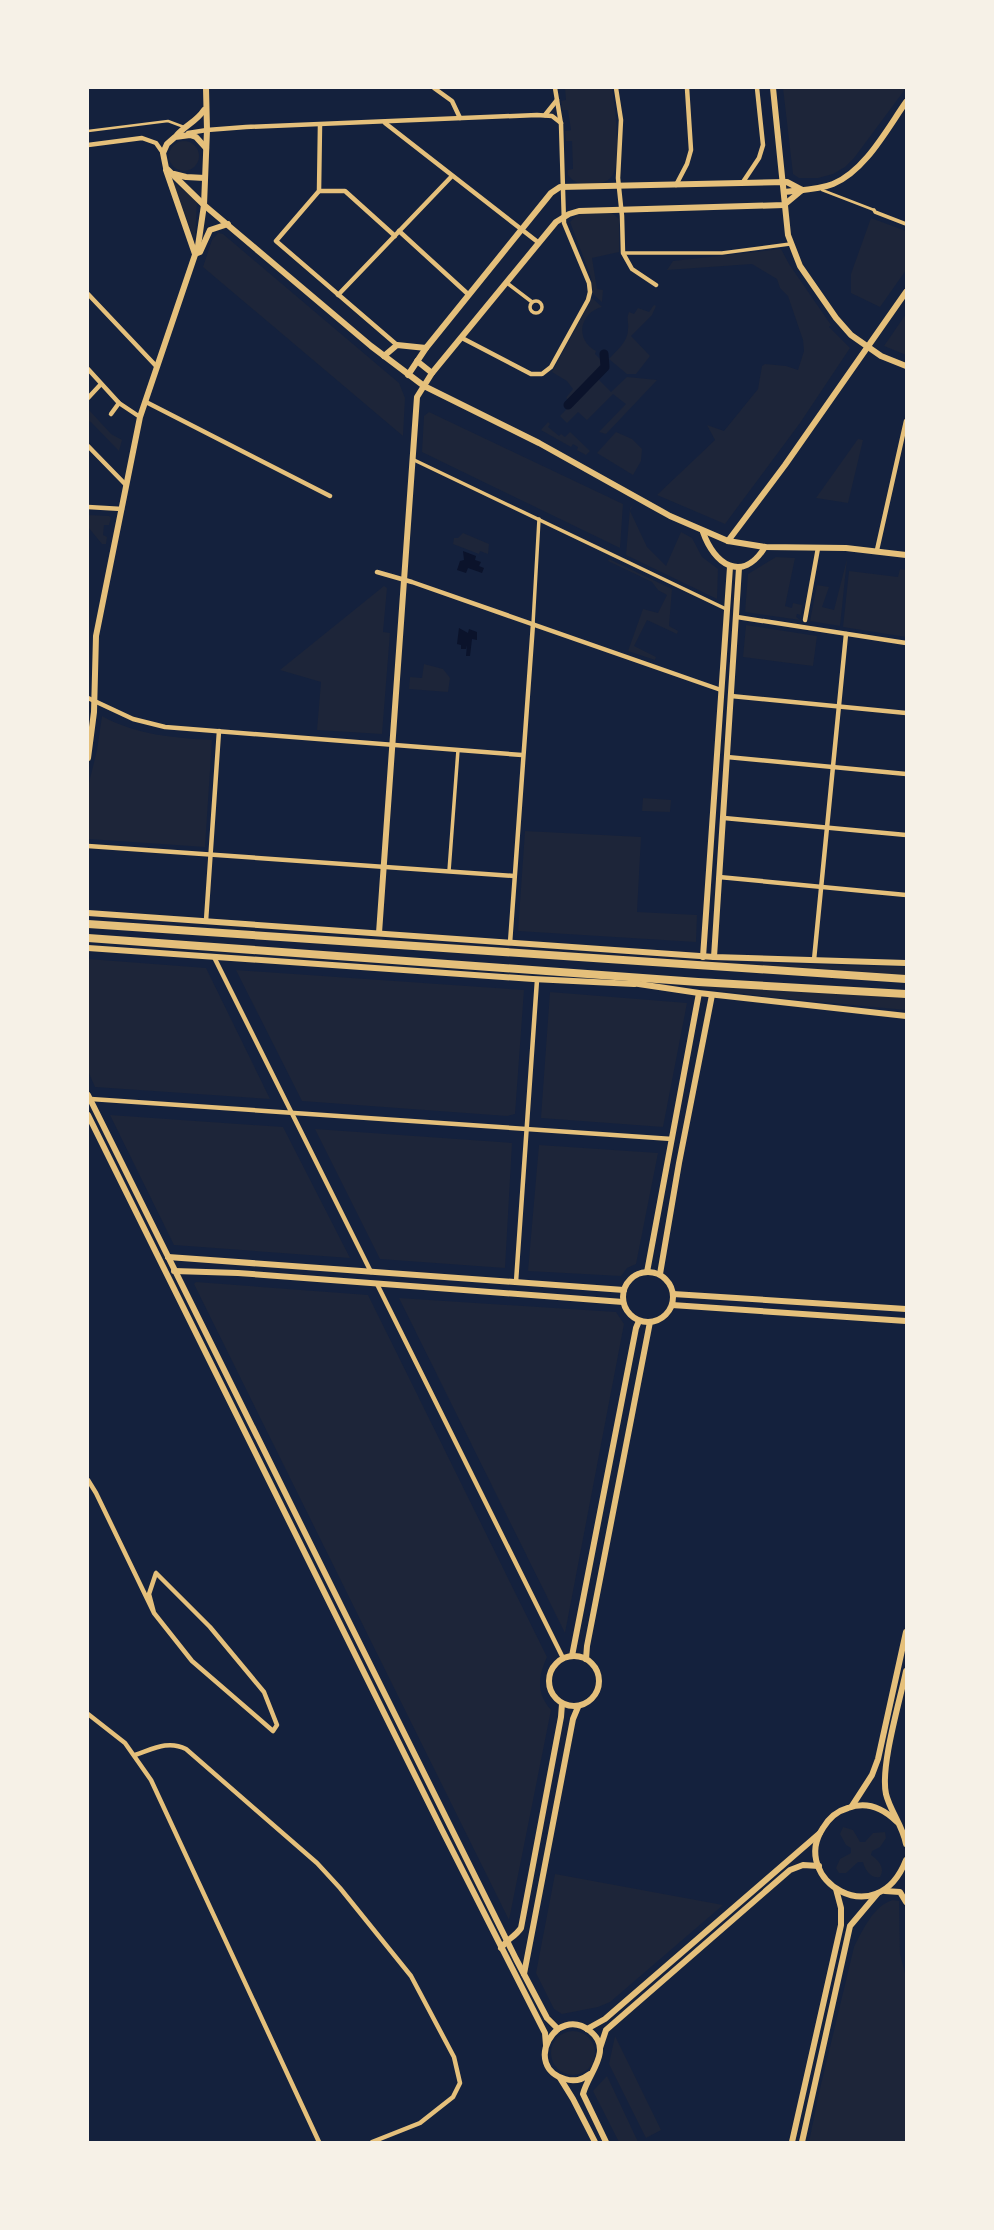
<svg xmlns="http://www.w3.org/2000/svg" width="994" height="2230" font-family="Montserrat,sans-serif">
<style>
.green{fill:#1d2539}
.water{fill:#0b132b}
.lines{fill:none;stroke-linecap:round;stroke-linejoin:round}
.canal{stroke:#0b132b;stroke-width:9}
.service{stroke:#e5c07b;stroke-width:2.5}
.pedestrian{stroke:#e5c07b;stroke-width:3.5}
.minor{stroke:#e5c07b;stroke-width:4.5}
.tertiary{stroke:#e5c07b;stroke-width:6}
.primary{stroke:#e5c07b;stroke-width:8}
</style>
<rect width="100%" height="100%" fill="#14213d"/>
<!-- green -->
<g class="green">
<path d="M565,88h47c3,17 10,74 0,88 -4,6 -12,8 -19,8 -11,0 -17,1 -25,-9v-5l5,-1 -1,-28h-6l-1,-10 6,-1 -3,-20h-6l-1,-9 5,-1z"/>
<path d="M783,88h123l-52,70 -9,9 -12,7 -15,4h-19l-6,-4z"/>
<circle cx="184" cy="156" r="15"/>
<path d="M173,182l24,19 -2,40z"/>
<path d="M612,213l7,6v33l-27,6 5,31 6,1 -1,12 -9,-8 -2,-17 -21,-55 8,-8z"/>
<path d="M871,218l35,13v39l-26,37 -29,-14v-19z"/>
<path d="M218,233l5,1 176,149 6,15 -2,38 -200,-169 9,-27z"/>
<path d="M781,249l8,15 42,61 -2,2 21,21 -50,75 -75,101 -68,-29 58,-55 -8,-15 17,6 34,-42 4,-23 3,-2 21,2 12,4 6,-19 -1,-11 -15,-44 -8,-8 -3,-9 -25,-15 -85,6 6,-9z"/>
<path d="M592,298l10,9c-23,6 -27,33 -6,44l-1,3 7,7v4l-33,35 -3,-2 7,-9 -6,-8 -15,-9z"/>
<path d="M654,305l2,1 -4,9 -21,21 19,20 -14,18h-9l-18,-15c8,-9 19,-17 19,-30 1,-8 -2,-10 1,-17l5,2 4,-6 11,4z"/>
<path d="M906,314v41l-22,-9z"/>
<path d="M627,377l30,3 -51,54 -7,-2 27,-28 -13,-10 -26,26 -9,-8 -11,11 -7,-7 37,-38 14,14z"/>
<path d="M88,409l23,25 11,6 -3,11 -28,-29 -3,-1z"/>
<path d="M429,412l194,92 -3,44 -198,-96 2,-36z"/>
<path d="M548,422l2,2 -2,3 11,9 2,-2 4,3 5,-5 20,19 -4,4 -9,-5 1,-3 -5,-3 -2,3 -30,-17z"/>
<path d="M616,432l16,7 10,10 -1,12 -8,14 -36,-22z"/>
<path d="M858,439l5,1 -15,63 -32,-5z"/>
<path d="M633,505l-3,6 17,36 19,19 15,-34 11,6 10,19 16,12 -1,30 -91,-44 4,-47z"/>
<path d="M88,515l21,1 2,2 -2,7h-5l-1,10 4,2 -1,7h-4l-14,-17z"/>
<path d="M463,533l26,11 -1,10 -8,-3 -1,3 -26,-10 1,-6h4z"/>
<path d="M776,557l19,1 -10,48 7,2 1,-5 9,2 -1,10 -4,-1 -1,3 4,3 -55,-8 3,-38z"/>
<path d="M609,559l63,30 -3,37 9,5 -1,3 -30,-14 -13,26 22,11 -1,3 -27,-9 15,-42 15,4 9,-18 -9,-5 -6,-8 -44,-21z"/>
<path d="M847,559l-7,67 -30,-5 7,-36 12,2 -7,20 12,3z"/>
<path d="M900,569l6,1v67l-63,-10 6,-56 49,6z"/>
<path d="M384,586l3,2 -4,44 7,1 -8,101 -65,-4 4,-48 -41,-12z"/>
<path d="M746,625l71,11 -4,30 -70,-9z"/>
<path d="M424,664l19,5 7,9 -2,14 -39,-3 1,-12 12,1z"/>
<path d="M102,716c34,19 73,22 110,24l-7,107 -117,-8v-52l9,-37z"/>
<path d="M643,798l28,2 -1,12 -28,-1z"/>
<path d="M525,831l116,6 -4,75 60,3 -1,27 -178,-11z"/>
<path d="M88,917l654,46 164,4v8z"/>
<path d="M88,959l118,9 64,131 -175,-12 -7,-16z"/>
<path d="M236,970l288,20 -9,124 -8,2 -205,-15z"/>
<path d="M671,984l235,14v12l-137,-13z"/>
<path d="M550,992l137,11 -24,124 -122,-9z"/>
<path d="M110,1115l173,12 67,131 -176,-13z"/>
<path d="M315,1129l197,14 -7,125 -125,-9z"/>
<path d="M539,1145l119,8 -22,111 -9,4 -6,8 -93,-5z"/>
<path d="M196,1282l172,13 179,362c-9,20 -11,36 4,53l-42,210 -315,-636z"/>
<path d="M399,1298l217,14 8,12 -59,309z"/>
<path d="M843,1827l10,3 7,12h5l8,-9 12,-1 1,6 -6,9 -8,4 -1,4c7,5 15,13 9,22 -9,2 -15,-7 -17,-15h-5l-12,11h-7l-3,-5 4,-9 11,-6v-5l-5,-3 -6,-11z"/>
<path d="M555,1874l168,31 -113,97 -12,5 -36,7 -8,-5 -18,-36z"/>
<path d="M893,1900l6,1 1,53 6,23v165h-97l10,-49 35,-146c9,-17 19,-41 39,-47z"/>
<circle cx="573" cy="2053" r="22"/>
<path d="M615,2036l46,94 -15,8 -37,-74z"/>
<path d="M607,2076l31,66h-19l-26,-51z"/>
</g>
<!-- water -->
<g class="water">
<path d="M463,551l13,5 -1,4 6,2 -2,4 5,2 -2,5 -14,-5 -2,5 -9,-3 3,-9 4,-1z"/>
<path d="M459,628l9,5 1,-4 8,3v8l-5,-1 -2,17h-4l1,-11 -1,4h-5v-4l-4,-1z"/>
</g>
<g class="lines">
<!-- canal -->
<path class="canal" d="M568,405l37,-38 -1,-13"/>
<!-- service -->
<g class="service">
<path d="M88,131l80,-10 16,6"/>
<path d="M822,190l52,20"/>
</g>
<!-- pedestrian -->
<g class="pedestrian">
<path d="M874,210l1,2 31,12"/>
<path d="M623,253h99l68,-9"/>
<path d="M507,283l25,19"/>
<circle cx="536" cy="307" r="6"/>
<path d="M412,459l314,150"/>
<path d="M533,624l6,-105"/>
<path d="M449,871l9,-121"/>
</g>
<!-- minor -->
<g class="minor">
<path d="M434,88l18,13 8,17"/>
<path d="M616,88l5,32 -3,58 4,38 1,37 9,16 24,16"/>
<path d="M545,115l12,-15"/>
<path d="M385,123l154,120"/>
<path d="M320,125l-1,66 -43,50 121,104"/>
<path d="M188,133l19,-3 39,-3 291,-12 15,1 9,7"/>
<path d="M88,145l54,-7 14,5 7,10"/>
<path d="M743,182l16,-24 4,-13 -6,-57"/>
<path d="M676,185l11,-21 4,-14 -4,-62"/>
<path d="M319,191h26l50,45"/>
<path d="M399,231l70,64"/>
<path d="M88,294l69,73"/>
<path d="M338,295l114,-119"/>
<path d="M462,338l69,36h11l9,-7 37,-67 2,-8 -1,-9 -25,-60 -3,-99 -6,-36"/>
<path d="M88,369l31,34 21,14"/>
<path d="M88,398l13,-14"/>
<path d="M146,402l184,94"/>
<path d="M111,414l8,-11"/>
<path d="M88,446l38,39"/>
<path d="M88,507l34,2"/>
<path d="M877,550l29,-129"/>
<path d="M377,572l35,10 309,108"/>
<path d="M737,617l169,26"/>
<path d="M805,620l13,-72"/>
<path d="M731,696l175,17"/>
<path d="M88,698l45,21 32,8 357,28"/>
<path d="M727,757l179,17"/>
<path d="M724,818l182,17"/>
<path d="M88,846l426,30"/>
<path d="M719,877l187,18"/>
<path d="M206,921l13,-190"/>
<path d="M510,943l23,-319"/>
<path d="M214,957l157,315"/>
<path d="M814,960l32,-326"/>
<path d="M91,1099l581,40"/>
<path d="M516,1282l21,-302"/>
<path d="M377,1284l186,374"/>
<path d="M88,1480l8,13 58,120 38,48 81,70 4,-6 -13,-33 -54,-65 -54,-54 -7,21 5,19"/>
<path d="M88,1714l37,29 26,37 168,362"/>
<path d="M135,1755c18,-6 33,-15 51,-6l131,114 23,25 71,88 43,81 6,26 -7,14 -33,26 -48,19"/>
</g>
<!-- tertiary -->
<g class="tertiary">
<path d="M773,88l15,147 12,31 36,52 15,17 30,21 25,10"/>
<path d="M177,135c9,-10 20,-14 27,-25"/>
<path d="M206,148l-10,-11 -6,-2 -15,2 -8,7 -4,9 3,15 38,37 167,141 53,40 115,57 131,73 58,25 37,6 81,1 60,7"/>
<path d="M166,170l29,84"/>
<path d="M174,174l12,3 19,1"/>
<path d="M784,192c16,-2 34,-2 49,-8 32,-13 54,-55 73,-82"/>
<path d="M195,254l5,-2 10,-22 18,-6"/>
<path d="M384,356l13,-11 29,3 125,-155 9,-6 227,-5 15,8"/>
<path d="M417,361l15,12"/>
<path d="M408,375l18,-27"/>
<path d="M703,532c11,32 39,52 62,15"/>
<path d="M728,541l57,-76 121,-173"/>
<path d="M88,758l6,-46 2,-76 44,-219 58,-171 6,-41 3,-75 -1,-42"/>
<path d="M88,913l626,44 192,6"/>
<path d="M379,933l38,-536 15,-24 124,-151 13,-8 10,-3 205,-6 18,-15"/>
<path d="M88,948l445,31 101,5"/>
<path d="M703,957l27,-390"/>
<path d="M714,957l25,-389"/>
<path d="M632,983l67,10 207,23"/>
<path d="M88,1095l428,864 31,59 11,11"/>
<path d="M88,1115l354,715 103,203 1,12"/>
<path d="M168,1257l456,33"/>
<path d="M174,1271l64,2 385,29"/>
<circle cx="648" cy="1297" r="25"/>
<path d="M647,1272l52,-279"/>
<path d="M660,1274l19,-111 33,-168"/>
<path d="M673,1294l233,15"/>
<path d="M672,1305l234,16"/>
<circle cx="574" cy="1681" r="25"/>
<path d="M572,1656l64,-328 3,-7"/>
<path d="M586,1659l1,-13 63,-324"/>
<path d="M906,1671c-6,30 -26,95 -20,123 4,17 17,32 20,50"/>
<path d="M852,1806l20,-31 6,-16 28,-127"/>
<path d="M897,1822c-13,-13 -30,-21 -49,-14 -11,3 -19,10 -25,20 -34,51 54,107 83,32"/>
<path d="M885,1891l15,1 6,10"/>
<path d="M501,1948c6,-9 14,-11 20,-20l40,-211 1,-13"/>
<path d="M524,1974l49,-255 5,-12"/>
<path d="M587,2029l18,-10 215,-186"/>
<path d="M600,2048l6,-18 184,-160 13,-5 16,1"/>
<path d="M590,2074c-8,6 -15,8 -25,5 -43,-12 -9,-75 25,-48 24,19 -2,42 -7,63l23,48"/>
<path d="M560,2078l13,21 22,43"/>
<path d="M792,2142l49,-217v-17l-5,-19"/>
<path d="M802,2142l48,-216 27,-32"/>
</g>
<!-- primary -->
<g class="primary">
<path d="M88,924l818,55"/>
<path d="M88,938l610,44 208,12"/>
</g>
</g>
<!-- border -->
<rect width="994" height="2230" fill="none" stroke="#f6f1e7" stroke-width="178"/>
</svg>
